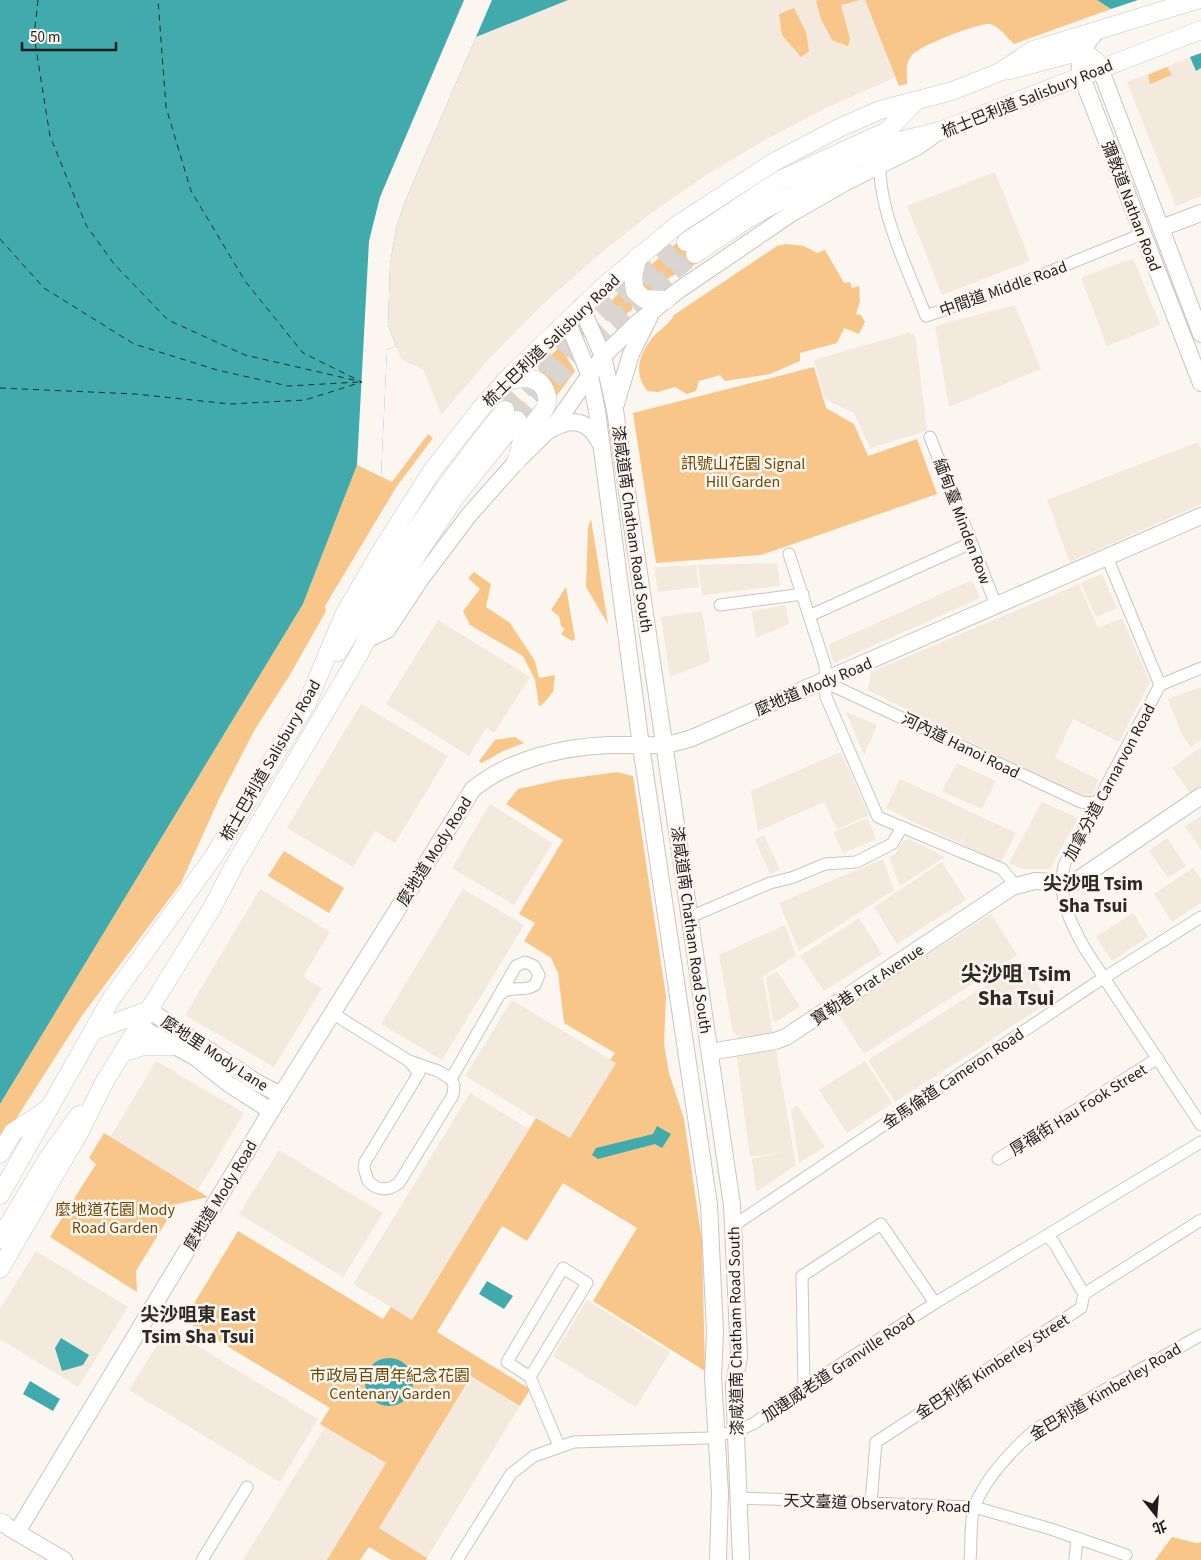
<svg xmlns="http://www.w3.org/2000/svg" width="1201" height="1560" font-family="'Source Sans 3','Noto Sans TC',sans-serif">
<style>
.built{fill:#f3e9dd}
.green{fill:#f7c688}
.water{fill:#40aaac}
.pier{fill:#fbf6f0}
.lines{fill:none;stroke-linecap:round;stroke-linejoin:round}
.ferry{stroke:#183030;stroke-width:1;stroke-dasharray:6 5;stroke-linecap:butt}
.primary-tunnel{stroke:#dad5d0;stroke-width:18;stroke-dasharray:18 9;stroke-linecap:butt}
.street-casing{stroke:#cac5bf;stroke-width:13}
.secondary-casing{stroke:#cac5bf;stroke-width:18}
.primary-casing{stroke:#cac5bf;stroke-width:19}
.street{stroke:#fff;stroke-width:11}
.secondary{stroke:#fff;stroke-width:16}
.primary{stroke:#fff;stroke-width:18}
.labels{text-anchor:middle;stroke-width:5;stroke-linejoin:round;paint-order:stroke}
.street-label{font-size:16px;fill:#1f1d1b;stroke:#fbf6f0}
.park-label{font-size:16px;fill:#6e4705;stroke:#fbf6f0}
.quarter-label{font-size:19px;font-weight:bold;fill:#2d2925;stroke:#fbf6f0}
.district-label{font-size:21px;font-weight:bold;fill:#2d2925;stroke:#fbf6f0}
</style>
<rect width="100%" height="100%" fill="#fbf6f0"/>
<!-- built -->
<g class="built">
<path d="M568,0h297l31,77 -68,30 -63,33 -59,35 -56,39 -54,43 -55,49 -52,53 -48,56 -17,-45 -23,-11 -13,-34 2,-60 6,-37 9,-27 71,-164z"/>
<path d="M1201,53v143l-25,10 -49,-124z"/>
<path d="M995,172l35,89 -88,34 -35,-89z"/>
<path d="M1133,258l27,67 -53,21 -26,-68z"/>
<path d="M1015,305l26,64 -92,38 -14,-81z"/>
<path d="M908,333l7,2 12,96 -57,17 -16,-35 -29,-14 -11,-39z"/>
<path d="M1198,442l3,8v54l-131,58 -23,-62z"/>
<path d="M777,563l3,23 -78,9 -4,-30z"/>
<path d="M696,565l3,22 -41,5 -4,-25z"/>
<path d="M1102,574l15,34 -21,9 -15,-34z"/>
<path d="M972,580l8,18 -146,65 -6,-18z"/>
<path d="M1079,584l19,44 24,-10 28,64 -31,60 -46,-23 -18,39 44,22 -10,22 -221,-112 3,-18z"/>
<path d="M785,605l4,19 -33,14 -4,-27z"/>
<path d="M702,611l8,50 -40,16 -9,-60z"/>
<path d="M438,620l92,57 -36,56 -8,-5 -17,28 -83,-52z"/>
<path d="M1201,687v53l-10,7 -9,-12 -14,-36z"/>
<path d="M361,704l87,52 -53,87 -20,-12 -22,36 -66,-39z"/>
<path d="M846,712l31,13 -13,30z"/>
<path d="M1201,747v40l-10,7 -19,-26z"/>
<path d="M841,752l28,63 -32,14 -13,-27 -66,29 -7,-40z"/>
<path d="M957,763l39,18 -14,28 -40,-18z"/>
<path d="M900,779l116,54 -15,30 -41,-20 6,-13 -7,13 -58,-27 1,-4 -2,3 -14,-7z"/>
<path d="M1042,802l36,16 -28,51h-28l-13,-6z"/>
<path d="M490,804l63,39 -39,62 -62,-37z"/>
<path d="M1201,816v34l-16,-24z"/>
<path d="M867,818l9,21 -33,14 -9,-21z"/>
<path d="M764,835l16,35 -10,4 -15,-34z"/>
<path d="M1167,838l19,28 -18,12 -19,-27z"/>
<path d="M909,839l36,18 -45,29 -11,-29 6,-3 8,-13z"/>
<path d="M883,859l11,31 -95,61 -20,-48z"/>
<path d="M942,862l24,38 -69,44 -23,-37z"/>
<path d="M1193,868l8,11v24l-29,19 -18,-28z"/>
<path d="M260,889l70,43 -27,45 19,11 -48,79 -89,-52z"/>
<path d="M463,889l61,36 -82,135 -61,-36z"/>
<path d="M1133,913l15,24 -36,24 -16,-24z"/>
<path d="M991,914l26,41 -153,99 -27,-42z"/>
<path d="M859,918l23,36 -58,37 -24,-35z"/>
<path d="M785,925l11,30 -33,22 10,56 -33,5 -7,-6 -14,-77z"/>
<path d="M1023,962l26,40 -57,37 -2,-2 2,3 -97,62 -27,-42z"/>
<path d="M777,971l23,35 -24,16 -3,-1 -7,-43z"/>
<path d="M512,1000l104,63 -46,76 -105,-63z"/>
<path d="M776,1050l20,115 -40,27 -4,-33 32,-7 -34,5 -13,-100z"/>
<path d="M156,1061l88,52 -46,77 -88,-52z"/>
<path d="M865,1061l27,42 -45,30 -28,-43z"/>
<path d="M470,1093l59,36 -117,191 -59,-36z"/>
<path d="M797,1105l28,42 -26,16 -8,-52z"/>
<path d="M279,1150l104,63 -40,64 -104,-63z"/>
<path d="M36,1251l92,56 -50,80 -78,-48v-30z"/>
<path d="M587,1300l83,52 -34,55 -83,-51z"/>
<path d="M168,1328l150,91 -38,63 -151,-92z"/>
<path d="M471,1376l49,30 -93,152 -49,-30z"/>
<path d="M325,1427l61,36 -59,97h-84z"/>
</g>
<!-- green -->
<g class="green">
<path d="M818,0h42l-19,5 9,34 -2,7 -16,-6 -11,-21 -5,-18z"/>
<path d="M865,0h232l14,9 -97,35c-7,-6 -15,-18 -24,-20 -10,-2 -71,22 -78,31 -7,8 -5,18 -5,29l-8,2z"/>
<path d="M794,8l12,24 3,19 -8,6 -19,-22 -3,-21z"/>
<path d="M1167,67l5,8 -22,9 -2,-9z"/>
<path d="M680,240l18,23 -28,14 -18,14h-5l-5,-5 2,-15z"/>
<path d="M786,244l18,2 13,7 8,-3 19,33 6,-1 2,6 7,-2 1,15 -4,13 5,1 4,7 -6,12 -15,-6 -7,15 -37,10v8l-30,13 -45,7 -5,-6 -21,6 -3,10 -9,3 -12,-7 -17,5 -11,-1c-14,-19 -8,-36 6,-54 7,-8 16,-12 21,-22l103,-69z"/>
<path d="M622,290l3,9 7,6v5l-14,9 -12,2 -5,-10z"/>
<path d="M560,346l15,25 -24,32c8,-18 -1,-23 -13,-34z"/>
<path d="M814,367l12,41 28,16 14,32 49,-17 20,55 -176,61 -105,8 -23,-150z"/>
<path d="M428,434l5,4 -36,48 -72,120 1,5 -35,62 -37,58 -35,68 -38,84 -100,134 -81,127v-40l303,-500 54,-139 35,17z"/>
<path d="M591,519l17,105 -22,-37 2,-59z"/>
<path d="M474,572l17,12 -5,23 24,16 25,38 4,17 16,-3 -2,17 -11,13 -3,1 -4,-26 -12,-24 -53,-31 -7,-14 17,-22 -12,-11z"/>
<path d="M566,587l9,52 -3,2 -11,-7 4,-5 -4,-3 -2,-10 -8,-6z"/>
<path d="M515,737l9,6 -21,8 -21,12 -3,-2 16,-21z"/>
<path d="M617,772l16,4 33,220 -2,48 5,29 15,46 18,122 3,130 -112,-70 44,-73 -74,-45 -36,58 -25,-15 -65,106 93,57 -10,17 -49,-30 -92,152 48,30 -1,2h-35l-22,-13 -9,13h-33l59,-97 -66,-39 10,-16 -146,-88 54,-89 145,88 8,-12 21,13 124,-202 34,20 46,-75 -6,-3 5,-7 -51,-30 -6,-50 -7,-15 -27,-17 11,-18 -16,-9 44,-74 -57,-36 12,-15 41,-9z"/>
<path d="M284,851l60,37 -15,25 -61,-37z"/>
<path d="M104,1133l104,64 -31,7 -41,67 1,21 -87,-55 46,-73 -7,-6z"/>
<path d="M1172,1537l24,6 5,-1v18h-46z"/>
</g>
<!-- water -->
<g class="water">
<path d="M0,0h568l-92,37 -71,164 -9,27 -6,37 -2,60 8,21 -9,4 -6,127 -24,-12 -54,139 -303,500z"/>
<path d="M1097,0h41l-27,9z"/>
<path d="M1201,53v15l-5,3 -6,-14z"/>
<path d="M657,1126l14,8 -9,14 -7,-4 -57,15 -6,-4 4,-7 57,-14z"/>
<path d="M487,1281l26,15 -9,13 -25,-15z"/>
<path d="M61,1338l28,17 -6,10 -21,6 -7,-23z"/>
<circle cx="389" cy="1382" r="24"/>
<path d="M30,1381l30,18 -7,12 -30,-17z"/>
</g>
<!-- pier -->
<path class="pier" d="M464,0h28l-87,201 -9,27 -6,37 -2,60 8,21 -9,4 -6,127 -24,-12 12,-224 11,-44z"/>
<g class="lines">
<!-- ferry -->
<g class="ferry">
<path d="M38,0l-4,36 16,100 36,89 28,39 54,56 77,35 113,26"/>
<path d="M0,239l44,49 90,56 83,26 71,16 71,-4"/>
<path d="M0,388l135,6 95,10 75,-4 57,-18 -59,-29 -58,-72 -54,-90 -25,-84 -8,-107"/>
</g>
<!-- primary-tunnel -->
<g class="primary-tunnel">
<path d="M505,410l60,-63 44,-41 77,-64"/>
<path d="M517,420l59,-64 42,-39 77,-63"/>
</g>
<!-- street casing -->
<g class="street-casing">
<g id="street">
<path d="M880,166c-1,45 29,107 46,150l98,-34 118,-48"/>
<path d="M930,437l66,168"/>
<path d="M789,554l36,111 1,32 52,120 124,52 9,11 1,7"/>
<path d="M1107,557l53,128"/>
<path d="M720,605l83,-11"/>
<path d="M809,616l162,-73"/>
<path d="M1201,668l-41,17 -95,178c-10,30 6,61 20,86l116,176"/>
<path d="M825,682l256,120 9,1 8,-2"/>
<path d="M690,917l80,-34 21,-5 34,-14 31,-2 36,-18 10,-17"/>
<path d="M332,1013l77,48 29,10 13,8 3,6 -1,10 -54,88c-11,8 -21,8 -31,-2l-4,-13 1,-6 54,-89 -10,-12"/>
<path d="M451,1079l65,-113 9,-4 9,4 5,9 -4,10c-12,8 -23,-1 -36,10"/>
<path d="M998,1159l160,-101"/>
<path d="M733,1226l358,-240 110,-69"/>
<path d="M1047,1236l7,7 30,51"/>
<path d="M530,1377l57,-94 -24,-15 -56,94 23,15 29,69"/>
<path d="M804,1388l-2,-112 79,-52 54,79"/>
<path d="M740,1498l234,9 77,22 75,26"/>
<path d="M871,1503l5,-61 205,-134 3,-14 117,-74"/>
<path d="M202,1560l45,-73"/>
<path d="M457,1560l54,-86 23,-18 40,-14 134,-4 28,-7 17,-7 51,-36 131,-85 266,-161"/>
<path d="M970,1560c2,-16 -1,-39 5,-55 12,-29 37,-55 61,-76l165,-94"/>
<path d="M1075,1560l2,-22"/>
</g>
</g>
<!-- secondary casing -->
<g class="secondary-casing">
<g id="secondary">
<path d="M1097,31c-14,17 -21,22 -16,44l120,308"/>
<path d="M1100,68l101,266"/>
<path d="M1161,228l40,-15"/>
<path d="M581,307l22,49 12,54 117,795 7,151 -5,29 7,175"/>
<path d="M567,321l23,55 7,35 44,335 68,459 6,127 -2,45 7,116 -2,67"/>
<path d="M616,404l15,-50 18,-36"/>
<path d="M552,429c22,-12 37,-8 48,14"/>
<path d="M366,640l21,-10 33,-50 49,-65 47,-53 41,-40 46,-66 34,-33 42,-33 113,-77 56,-32 69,-34 21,-15"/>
<path d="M149,1010l107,72 25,13"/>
<path d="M138,1026l57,31 34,27 42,27"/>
<path d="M710,1052l65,-11 11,-4 226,-150 23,-6 38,2 128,-87"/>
<path d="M8,1527l56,33"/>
<path d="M17,1532l254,-421 202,-322c37,-30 89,-42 136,-44 31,-1 52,4 83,-7l509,-222"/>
</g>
</g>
<!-- primary casing -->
<g class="primary-casing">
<g id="primary">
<path d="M1010,70l71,-19 14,9 5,8"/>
<path d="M686,242l94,-62 107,-49 27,-28"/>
<path d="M695,254l51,-34 110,-62 35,-15 49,-12 261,-101"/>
<path d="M638,256l-5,21 2,14 9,8 22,1"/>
<path d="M504,382c16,-5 36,-8 42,11 2,5 1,11 -1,15 -5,11 -16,18 -21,28 -4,8 -5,18 -8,26"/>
<path d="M338,652c51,-85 104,-166 167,-242"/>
<path d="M93,1031l56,-21"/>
<path d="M122,1053l22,-7h28"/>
<path d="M0,1154l13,-22 32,-21"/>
<path d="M0,1195l111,-196 103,-143 94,-155 36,-86 37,-64 51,-80 50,-64 30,-33 91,-87 74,-62 97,-63 65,-34 41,-18 72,-19 48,-19 33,-22 164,-50"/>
<path d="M0,1239l48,-81 31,-43"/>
<path d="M0,1269l80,-138 25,-50 107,-173 23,-44 122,-206 32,-61 67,-101 61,-76"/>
<path d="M0,1523h3"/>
</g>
</g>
<!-- street -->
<use href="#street" class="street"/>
<!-- secondary -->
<use href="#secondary" class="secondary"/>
<!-- primary -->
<use href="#primary" class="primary"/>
</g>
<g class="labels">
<!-- street labels -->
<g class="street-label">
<text transform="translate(1027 98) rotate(-22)" y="6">梳士巴利道 Salisbury Road</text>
<text transform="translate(1132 206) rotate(69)" y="6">彌敦道 Nathan Road</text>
<text transform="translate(1003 288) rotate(-20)" y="6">中間道 Middle Road</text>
<text transform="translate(551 340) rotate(-44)" y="6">梳士巴利道 Salisbury Road</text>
<text transform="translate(963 521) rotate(69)" y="6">緬甸臺 Minden Row</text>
<text transform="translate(633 529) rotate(82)" y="6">漆咸道南 Chatham Road South</text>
<text transform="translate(813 686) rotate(-23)" y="6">麼地道 Mody Road</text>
<text transform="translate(961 745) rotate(26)" y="6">河內道 Hanoi Road</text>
<text transform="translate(270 760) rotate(-60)" y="6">梳士巴利道 Salisbury Road</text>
<text transform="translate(1109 782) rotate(-62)" y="6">加拿分道 Carnarvon Road</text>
<text transform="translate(434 851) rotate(-58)" y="6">麼地道 Mody Road</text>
<text transform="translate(692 930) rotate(82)" y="6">漆咸道南 Chatham Road South</text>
<text transform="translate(867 984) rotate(-34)" y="6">寶勒巷 Prat Avenue</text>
<text transform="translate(215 1053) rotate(33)" y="6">麼地里 Mody Lane</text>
<text transform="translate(953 1078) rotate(-34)" y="6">金馬倫道 Cameron Road</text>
<text transform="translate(1078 1109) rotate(-32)" y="6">厚福街 Hau Fook Street</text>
<text transform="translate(220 1195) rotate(-59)" y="6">麼地道 Mody Road</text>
<text transform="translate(735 1331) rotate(-91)" y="6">漆咸道南 Chatham Road South</text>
<text transform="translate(992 1366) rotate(-33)" y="6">金巴利街 Kimberley Street</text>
<text transform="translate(838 1367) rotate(-34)" y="6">加連威老道 Granville Road</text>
<text transform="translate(1105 1391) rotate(-31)" y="6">金巴利道 Kimberley Road</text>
<text transform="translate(877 1503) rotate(2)" y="6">天文臺道 Observatory Road</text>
</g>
<!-- park labels -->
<g class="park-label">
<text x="743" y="469">訊號山花園 Signal<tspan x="743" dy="18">Hill Garden</tspan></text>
<text x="115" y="1215">麼地道花園 Mody<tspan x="115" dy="18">Road Garden</tspan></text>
<text x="390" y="1381">市政局百周年紀念花園<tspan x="390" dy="18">Centenary Garden</tspan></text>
</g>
<!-- quarter labels -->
<g class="quarter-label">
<text x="1093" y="890">尖沙咀 Tsim<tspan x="1093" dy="22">Sha Tsui</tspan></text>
<text x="198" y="1321">尖沙咀東 East<tspan x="198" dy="22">Tsim Sha Tsui</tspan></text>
</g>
<!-- district labels -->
<g class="district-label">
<text x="1016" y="981">尖沙咀 Tsim<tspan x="1016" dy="24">Sha Tsui</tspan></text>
</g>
</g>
<!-- north arrow -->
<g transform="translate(1156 1515) rotate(163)" stroke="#fbf6f0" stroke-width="4" paint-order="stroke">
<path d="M0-4L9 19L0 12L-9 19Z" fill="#1f1d1b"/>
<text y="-8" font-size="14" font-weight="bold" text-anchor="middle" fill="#1f1d1b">北</text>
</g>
<!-- scale -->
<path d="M22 42v8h94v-8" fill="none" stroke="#1f1d1b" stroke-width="2.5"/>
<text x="30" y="42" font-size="15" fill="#1f1d1b" stroke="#fbf6f0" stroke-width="4" paint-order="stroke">50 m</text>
</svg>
